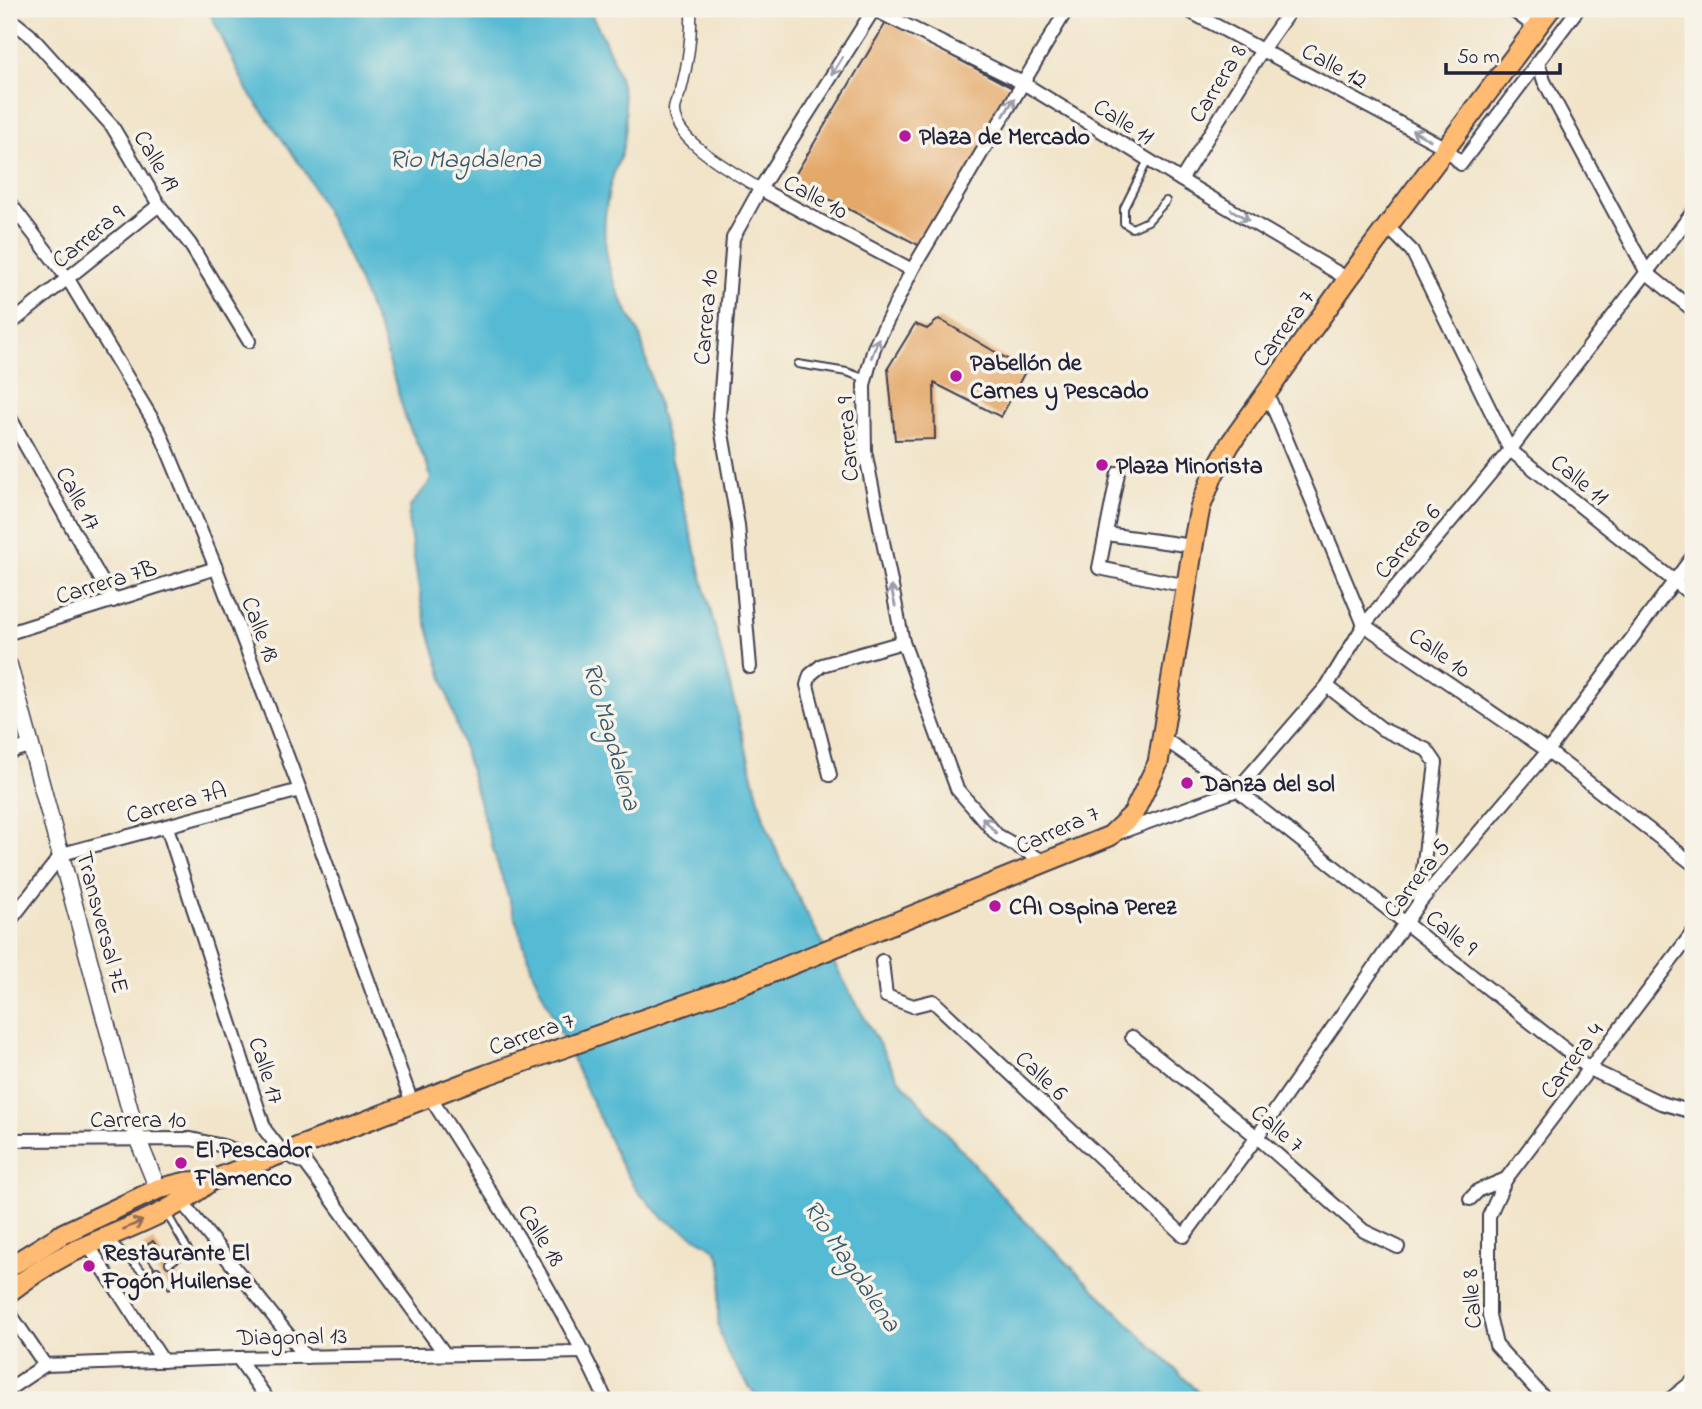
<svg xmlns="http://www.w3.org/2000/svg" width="1702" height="1409" font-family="'Indie Flower',sans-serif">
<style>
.water{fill:#54bad3;stroke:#3b6e87;stroke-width:2}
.building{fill:#e4a96b}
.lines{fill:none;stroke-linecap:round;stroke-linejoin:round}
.service-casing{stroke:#413f50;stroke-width:10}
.pedestrian-casing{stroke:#413f50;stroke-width:13}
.minor-casing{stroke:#413f50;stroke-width:16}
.tertiary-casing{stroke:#413f50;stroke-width:19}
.primary-casing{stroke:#413f50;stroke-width:23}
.service{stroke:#fff;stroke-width:6}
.pedestrian{stroke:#fff;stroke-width:10}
.minor{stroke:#fff;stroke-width:12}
.tertiary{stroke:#fff;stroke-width:16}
.primary{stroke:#ffbb71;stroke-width:19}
.oneway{stroke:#9c9ca7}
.oneway2{stroke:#906e56}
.poi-dot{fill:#b5179e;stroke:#f7f3e8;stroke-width:2.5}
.labels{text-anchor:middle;stroke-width:7;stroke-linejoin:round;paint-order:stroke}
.street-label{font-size:24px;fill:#22223b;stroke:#f7f3e8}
.poi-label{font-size:24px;font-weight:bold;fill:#22223b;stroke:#f7f3e8;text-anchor:start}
.water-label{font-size:26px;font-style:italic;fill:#345770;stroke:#f7f3e8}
</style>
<rect width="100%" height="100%" fill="#f7f3e8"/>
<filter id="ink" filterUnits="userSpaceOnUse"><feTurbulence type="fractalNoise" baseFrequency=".0143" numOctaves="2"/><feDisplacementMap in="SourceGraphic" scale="14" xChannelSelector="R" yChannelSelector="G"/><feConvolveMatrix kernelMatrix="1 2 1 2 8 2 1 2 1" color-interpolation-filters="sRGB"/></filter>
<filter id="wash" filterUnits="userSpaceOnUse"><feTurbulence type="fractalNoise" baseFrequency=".00686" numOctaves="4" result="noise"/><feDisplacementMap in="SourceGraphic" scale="28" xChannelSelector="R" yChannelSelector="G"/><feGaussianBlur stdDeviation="1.57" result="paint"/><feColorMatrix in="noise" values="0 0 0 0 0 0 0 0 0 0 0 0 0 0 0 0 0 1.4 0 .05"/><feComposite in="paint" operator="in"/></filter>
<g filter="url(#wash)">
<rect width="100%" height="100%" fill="#f1e4c9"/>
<!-- water -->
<path class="water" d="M208,9h380c24,42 47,93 34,142 -2,9 -7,17 -9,25 -8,26 -11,54 -6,80 4,28 20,54 33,79l124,484 17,43 29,58 88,158 118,134 190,188h-447c-15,-22 -35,-45 -40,-72 -6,-26 13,-59 -5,-80l-49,-29 -28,-28 -17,-28 -87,-190 -37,-114 -74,-252 -14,-87 2,-13 19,-24 2,-5 -4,-14 -21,-44 -25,-86 -34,-80 -41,-81 -59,-83z"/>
<g id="blocks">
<!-- building -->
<g class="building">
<path d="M887,21l131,70 -94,157 -132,-68z"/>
<path d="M939,319l87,51 -25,47 -67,-34 1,56 -40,1 -7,-72 27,-44 12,5z"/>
<path d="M153,1241l28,40 -12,8 -28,-40z"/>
</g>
</g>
</g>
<g filter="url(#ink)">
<use href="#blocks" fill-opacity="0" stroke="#413f50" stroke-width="2"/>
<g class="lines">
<!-- service casing -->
<g class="service-casing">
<g id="service">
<path d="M1148,160l-24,48v15l8,5 16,-7 18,-20"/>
<path d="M798,364l49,8 19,7"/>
<path d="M167,1214l21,36 -19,13"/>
<path d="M110,1240l38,37 9,-6"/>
</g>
</g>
<!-- pedestrian casing -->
<g class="pedestrian-casing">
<path id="pedestrian" d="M691,9c1,27 -3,54 -10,81 -2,6 -7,14 -7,20 -1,31 62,63 86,79"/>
</g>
<!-- minor casing -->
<g class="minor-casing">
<g id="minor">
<path d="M873,9l150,74 158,97 167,99"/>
<path d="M1185,9l261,139 15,16 117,-155"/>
<path d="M1511,9l24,18"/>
<path d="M9,18l21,17 82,91 47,79 31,39 59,97"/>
<path d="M1538,62l6,19 103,192 46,37"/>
<path d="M1181,180l81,-130 29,-41"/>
<path d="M760,189l152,81"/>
<path d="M9,202l59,77 92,153 56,136 84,222 112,313"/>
<path d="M1388,227l24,24 98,199 183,146"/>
<path d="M9,325l150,-120"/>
<path d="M1267,393l97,232 184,126 145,113"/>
<path d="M9,416l104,185"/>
<path d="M1118,473l-19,95 88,18"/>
<path d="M1106,534l87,12"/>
<path d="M9,633l207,-65"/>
<path d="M750,667l-12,-142 -19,-109 14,-178 27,-49 114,-180"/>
<path d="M1327,686l55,43 45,21 9,13 -17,140"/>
<path d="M1163,738l74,52 353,279 71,34 32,9"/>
<path d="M9,752l20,-6"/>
<path d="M830,775l-23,-90 3,-10 12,-10 81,-23"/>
<path d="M167,827l98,303 18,23 23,11 139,190"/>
<path d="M1118,833l119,-43 90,-104 37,-61 146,-175 183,-238"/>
<path d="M1045,862l-48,-27 -40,-46 -54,-147 -38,-191 -1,-66 10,-37 38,-78 155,-261"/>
<path d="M9,922l53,-68 238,-64"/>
<path d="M882,961l4,35 27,10 20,-5 251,235 73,-99 162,-234 129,-152 145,-195"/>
<path d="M1132,1037l125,100 107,94 34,16"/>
<path d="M430,1097c64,100 126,195 176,303"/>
<path d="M9,1140l182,-1 32,7 41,14"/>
<path d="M1506,1179l-17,37v99l7,30 50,55"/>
<path d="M1470,1199l9,-9 27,-11 187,-247"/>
<path d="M182,1202l124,155"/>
<path d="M88,1245l75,116"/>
<path d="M9,1312l36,53"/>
<path d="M238,1358l30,42"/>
<path d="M9,1389l36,-24 193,-7 346,-6"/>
<path d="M1669,1400l24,-19"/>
</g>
</g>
<!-- tertiary casing -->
<g class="tertiary-casing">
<path id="tertiary" d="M9,665l129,475 20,49"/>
</g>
<!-- primary casing -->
<g class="primary-casing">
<g id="primary">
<path d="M9,1267l55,-34 94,-44 29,-7 23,-1 276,-106 252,-89 372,-150 23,-22 25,-51 36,-223 6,-32 13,-33 17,-31 118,-165 202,-270"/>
<path d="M9,1292c17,-13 36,-26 55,-36 49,-24 104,-39 146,-75"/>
</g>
</g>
<!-- service -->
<use href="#service" class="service"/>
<!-- pedestrian -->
<use href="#pedestrian" class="pedestrian"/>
<!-- minor -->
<use href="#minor" class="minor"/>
<!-- tertiary -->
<use href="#tertiary" class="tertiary"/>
<!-- primary -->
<use href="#primary" class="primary"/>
</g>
<!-- one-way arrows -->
<defs><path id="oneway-shaft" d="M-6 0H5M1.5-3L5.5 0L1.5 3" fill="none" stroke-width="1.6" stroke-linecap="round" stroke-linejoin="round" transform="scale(1.75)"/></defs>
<g class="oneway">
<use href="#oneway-shaft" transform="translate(837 66) rotate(122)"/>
<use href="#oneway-shaft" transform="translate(1009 107) rotate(-59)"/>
<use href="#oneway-shaft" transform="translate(1421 135) rotate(-152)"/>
<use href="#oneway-shaft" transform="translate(1240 215) rotate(31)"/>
<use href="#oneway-shaft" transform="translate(875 348) rotate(-69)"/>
<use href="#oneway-shaft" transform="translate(893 596) rotate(-102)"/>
<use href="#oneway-shaft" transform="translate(989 825) rotate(-131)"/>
</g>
<use class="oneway2" href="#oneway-shaft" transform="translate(133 1225) rotate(-24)"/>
</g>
<!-- markers -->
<g class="poi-dot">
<circle cx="905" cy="136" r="7"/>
<circle cx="956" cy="376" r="7"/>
<circle cx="1102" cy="465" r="7"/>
<circle cx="1187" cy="783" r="7"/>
<circle cx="995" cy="906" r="7"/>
<circle cx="181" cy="1163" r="7"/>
<circle cx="89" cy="1266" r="7"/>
</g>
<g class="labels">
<!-- street labels -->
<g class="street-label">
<text transform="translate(1335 65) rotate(28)" y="8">Calle 12</text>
<text transform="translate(1217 83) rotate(-58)" y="8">Carrera 8</text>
<text transform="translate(1124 121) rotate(32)" y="8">Calle 11</text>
<text transform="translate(157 160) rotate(59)" y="8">Calle 19</text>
<text transform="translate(816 196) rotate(28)" y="8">Calle 10</text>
<text transform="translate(88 236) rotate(-39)" y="8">Carrera 9</text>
<text transform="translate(705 317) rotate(-85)" y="8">Carrera 10</text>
<text transform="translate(1283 328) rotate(-54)" y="8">Carrera 7</text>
<text transform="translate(847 439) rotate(-94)" y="8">Carrera 9</text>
<text transform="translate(1580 479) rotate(39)" y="8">Calle 11</text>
<text transform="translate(79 498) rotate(61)" y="8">Calle 17</text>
<text transform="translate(1407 541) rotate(-50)" y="8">Carrera 6</text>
<text transform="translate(106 581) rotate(-17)" y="8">Carrera 7B</text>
<text transform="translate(261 629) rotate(69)" y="8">Calle 18</text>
<text transform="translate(1440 652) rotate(35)" y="8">Calle 10</text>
<text transform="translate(176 802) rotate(-15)" y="8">Carrera 7A</text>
<text transform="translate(1057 829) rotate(-24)" y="8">Carrera 7</text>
<text transform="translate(1416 878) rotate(-52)" y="8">Carrera 5</text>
<text transform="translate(103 922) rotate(75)" y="8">Transversal 7E</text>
<text transform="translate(1452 932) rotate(39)" y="8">Calle 9</text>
<text transform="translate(531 1033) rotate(-19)" y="8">Carrera 7</text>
<text transform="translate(1571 1060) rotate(-53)" y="8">Carrera 4</text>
<text transform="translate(267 1070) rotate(72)" y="8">Calle 17</text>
<text transform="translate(1042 1075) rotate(43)" y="8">Calle 6</text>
<text x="138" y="1127">Carrera 10</text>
<text transform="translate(1278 1128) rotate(40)" y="8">Calle 7</text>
<text transform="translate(542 1235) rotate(59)" y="8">Calle 18</text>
<text transform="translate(1471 1299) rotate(-94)" y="8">Calle 8</text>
<text transform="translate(292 1336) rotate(-1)" y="8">Diagonal 13</text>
</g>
<!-- poi labels -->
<g class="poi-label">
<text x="919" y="144">Plaza de Mercado</text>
<text x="970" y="370">Pabellón de<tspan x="970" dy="28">Carnes y Pescado</tspan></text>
<text x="1116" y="473">Plaza Minorista</text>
<text x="1201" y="791">Danza del sol</text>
<text x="1009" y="914">CAI Ospina Perez</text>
<text x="195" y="1157">El Pescador<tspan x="195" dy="28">Flamenco</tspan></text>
<text x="103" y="1260">Restaurante El<tspan x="103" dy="28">Fogón Huilense</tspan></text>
</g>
<!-- water labels -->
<g class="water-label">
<text x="465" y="167">Rio Magdalena</text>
<text transform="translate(613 736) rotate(74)" y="9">Río Magdalena</text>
<text transform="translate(853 1265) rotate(56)" y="9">Río Magdalena</text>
</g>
</g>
<!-- margin -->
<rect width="1702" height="1409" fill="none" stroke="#f7f3e8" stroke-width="35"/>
<!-- scale -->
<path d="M1446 63v10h114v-10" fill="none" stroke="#22223b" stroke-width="3.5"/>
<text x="1457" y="63" font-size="21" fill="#22223b" stroke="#f7f3e8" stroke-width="5" paint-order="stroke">50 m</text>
</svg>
